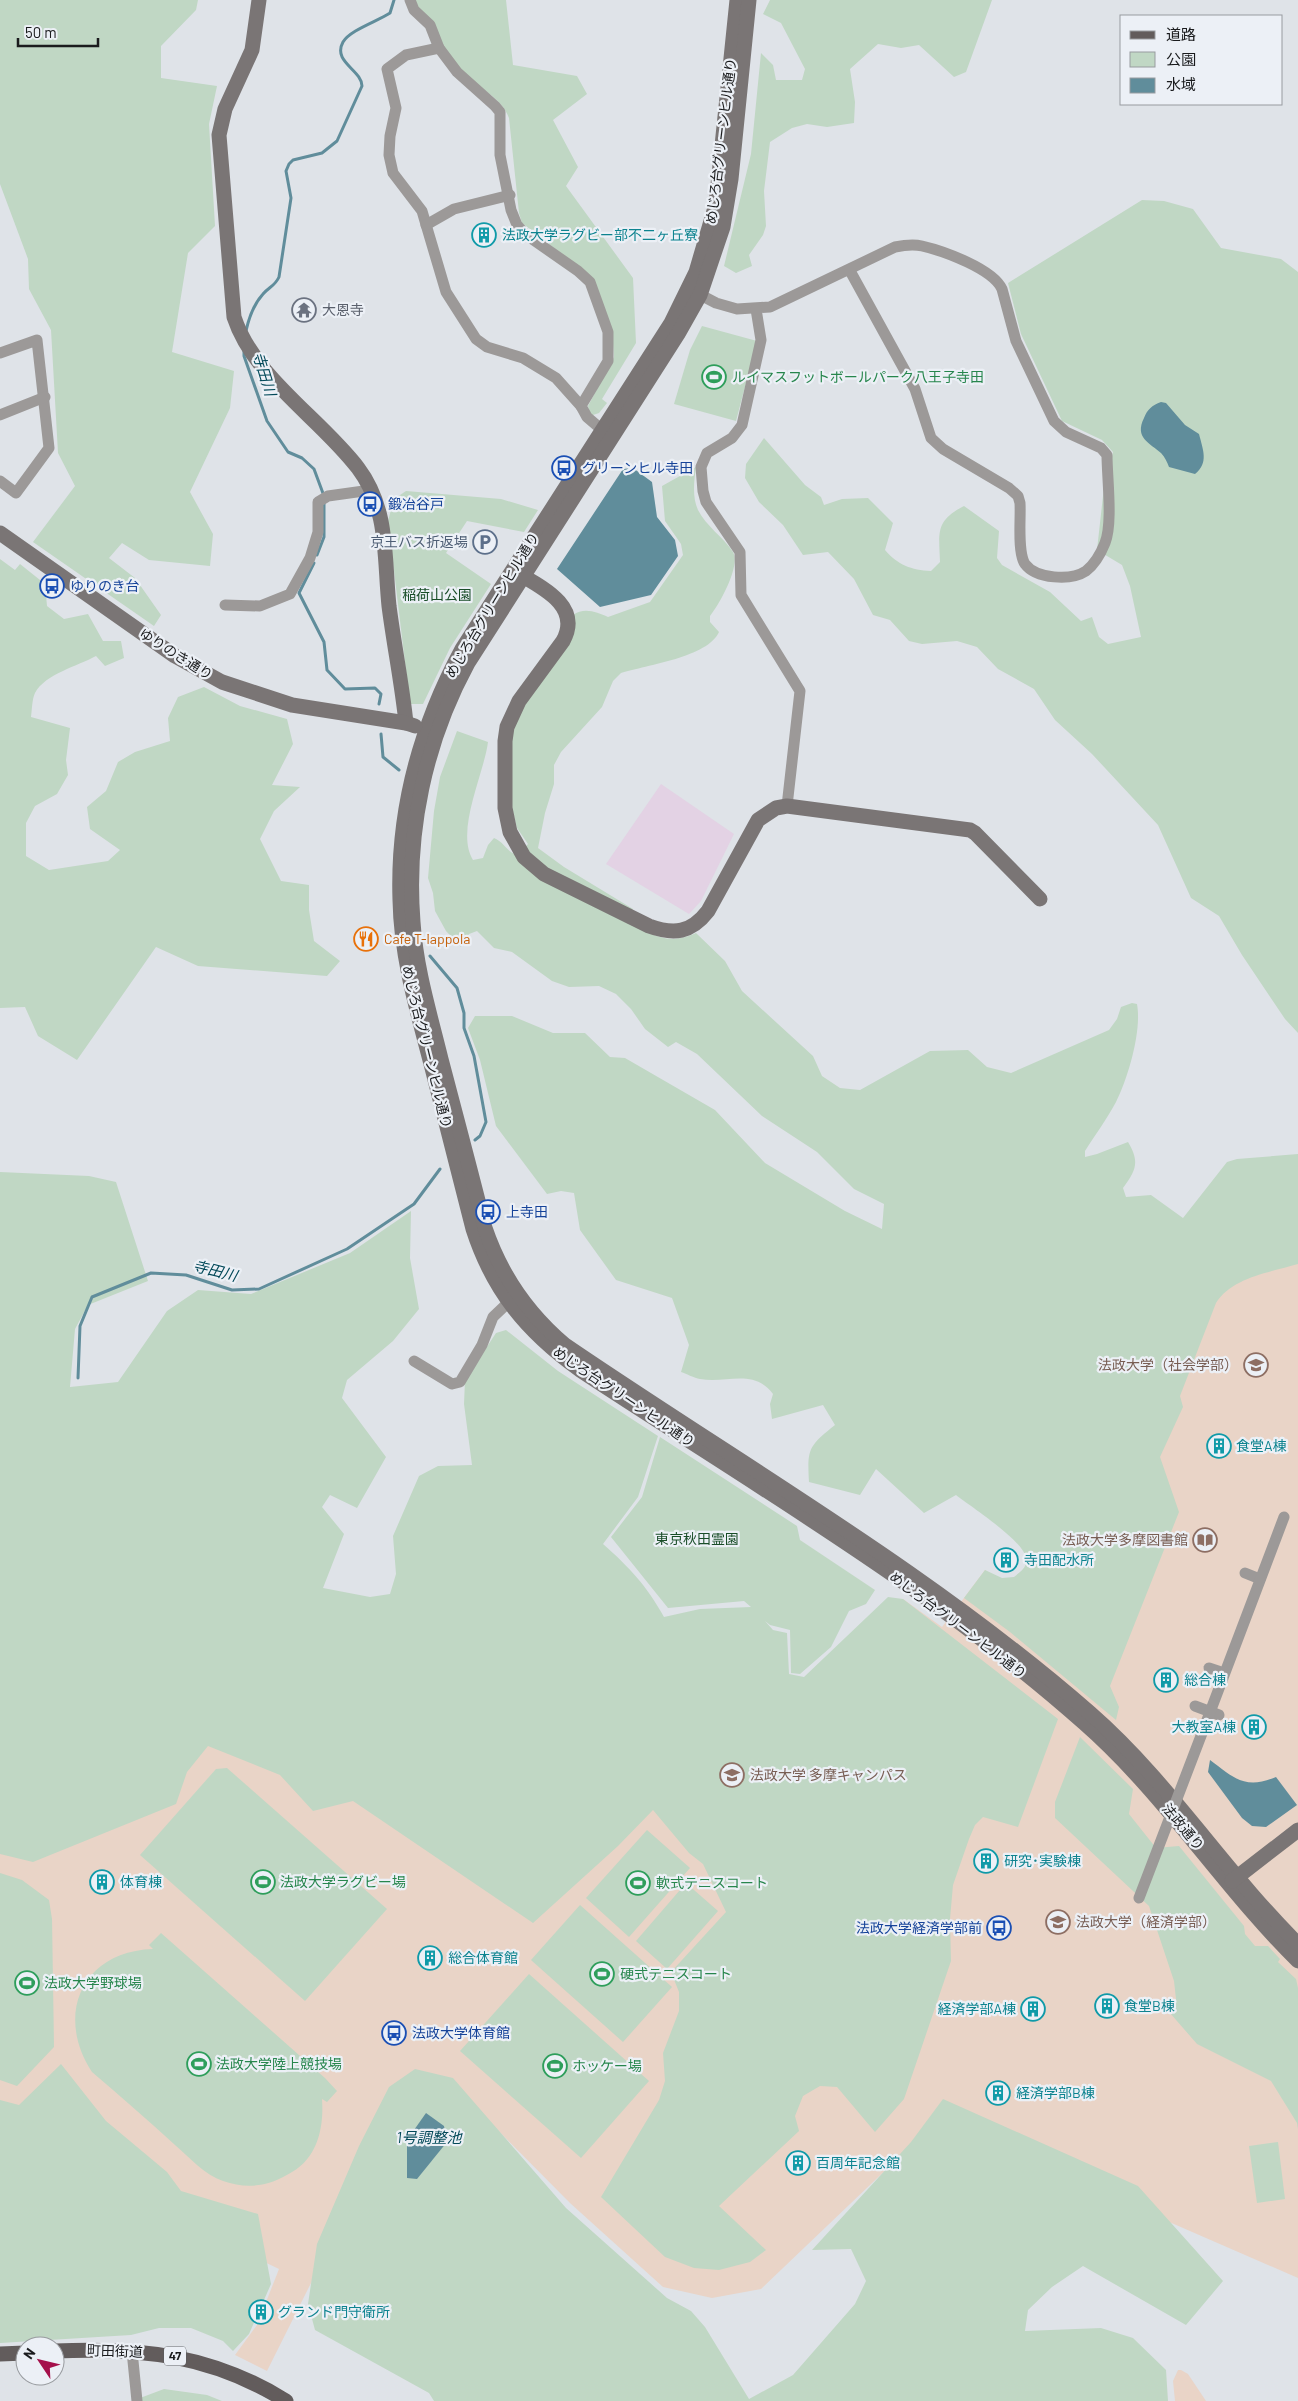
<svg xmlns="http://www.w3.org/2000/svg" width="1298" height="2401" font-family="Barlow,'Noto Sans JP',sans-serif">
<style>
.industrial{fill:#e3d2e4}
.education{fill:#e9d4c7}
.green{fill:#c0d7c4}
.water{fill:#608d9b}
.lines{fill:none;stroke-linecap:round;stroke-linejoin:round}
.stream{stroke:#608d9b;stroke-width:3}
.street{stroke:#9c9998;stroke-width:11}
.secondary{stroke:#7a7575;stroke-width:15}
.primary{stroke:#625c5c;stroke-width:15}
.street-bridge{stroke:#9c9998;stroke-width:11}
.labels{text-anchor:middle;stroke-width:4.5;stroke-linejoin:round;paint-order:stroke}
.shield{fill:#ecf0f6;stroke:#595b5e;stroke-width:1}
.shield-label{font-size:12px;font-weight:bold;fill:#1a1b1d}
.street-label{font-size:14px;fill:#1a1b1d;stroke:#ecf0f6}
.culture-label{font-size:14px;fill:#0d838f;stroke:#ecf0f6;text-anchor:start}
.worship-label{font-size:14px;fill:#5b616d;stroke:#ecf0f6;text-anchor:start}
.leisure-label{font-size:14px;fill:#27864d;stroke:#ecf0f6;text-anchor:start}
.transit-label{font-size:14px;fill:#164399;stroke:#ecf0f6;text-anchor:start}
.service-label{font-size:14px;fill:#4e5e75;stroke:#ecf0f6;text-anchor:end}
.park-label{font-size:14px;fill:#194d28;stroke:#ecf0f6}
.food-label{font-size:14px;fill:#c56008;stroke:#ecf0f6;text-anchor:start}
.education-label{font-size:14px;fill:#785e54;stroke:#ecf0f6;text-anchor:end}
.water-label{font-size:15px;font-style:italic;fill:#034959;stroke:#ecf0f6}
</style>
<rect width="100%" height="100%" fill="#dfe3e8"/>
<!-- industrial -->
<path class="industrial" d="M661,784l73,50 -33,67 -12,13 -83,-50z"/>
<!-- education -->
<g class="education">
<path d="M1298,1217v1061l-361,-157 -176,168 -49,9 -49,-11 -93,-84 -119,-120 -138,196 -46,92 -32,-16 22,-30 22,-56 -279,-134v-288l240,-156 576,15 87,-107 39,28 43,-57 17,11h18l183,-316z"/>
<path d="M1178,2370h3l7,4 18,27h-31l-2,-20z"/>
</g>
<!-- green -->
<g class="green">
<path d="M0,0h198l-2,10 -35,36v32l56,8 -8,38 6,102 -27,27 -16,99 62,19 -4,37 -40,84 23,42 -3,32 -61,-6 -27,-17 -13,15 26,20 26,37 -7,11 -121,-84 42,-56 -17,-33 -7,-123 -22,-41 -1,-30 -28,-75z"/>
<path d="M416,0h90l7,65 64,11 10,18 -34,26 25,47 -12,19 67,92 3,65 -34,56 5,4 -8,10 -9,3 -2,-10 26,-49 -2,-27 -21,-53 -69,-54 -3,-10 -10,-95c-7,-21 -32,-30 -46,-46 -19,-20 -32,-44 -47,-68z"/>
<path d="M770,0h222l-26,72 -12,5 -35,-32 -18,3 -23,-4 -28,25 5,33 -1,21 -27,4 -20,-3 -15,4 -22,14 -6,49 2,35 -3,9 -14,20 3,11 -16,7 -12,-7 27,-112 10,-101 12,12 3,15h26l3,-11 -24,-46 -18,-9z"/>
<path d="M1142,200l22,1 29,8 28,39 60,11 17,13v761l-13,-14 -43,-64 -23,-39 -28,-18 -33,-73 -66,-71 -37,-34 -21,-31 -36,-20 -21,-22 -20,-6 -35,3 -13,-3 -19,-21 -17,-5 -19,-36 -26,-27 -25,3 -20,-30 -24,-23 -14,-24 1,-14 18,-26 41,47 16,12 3,8 18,-6 26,-1 25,25 -8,27c13,15 26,20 46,21l9,-9c-1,-30 -5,-41 24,-56l35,25 -2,27 5,7 48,27 31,29 11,-4 7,20 9,7 33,-7 -11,-51 -8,-21 -25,-15 6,-54 10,-44 -11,-12 -40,-19 -41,-87 -13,-51z"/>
<path d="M702,326l55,15 -21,80 -62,-17 16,-54z"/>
<path d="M696,467c-2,14 -4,30 2,43 8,16 25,27 35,42 8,14 -14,53 -23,64v6l9,10c-11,25 -72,33 -98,41l-8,8 -11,26 -41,45 -7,13v19l-9,29 -7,35 26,19 69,42 -6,12c26,14 40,25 69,12l29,28 17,30 71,65 9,20 18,12 20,2 70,-39 38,-1 19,17 24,6 98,-43 8,-11 4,-12 11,-4 5,1c5,27 -9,74 -21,98 -9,17 -21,33 -31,49v6l12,-3 31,-12c12,20 8,28 -5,46l3,9 25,-2 32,23 44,-56 10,-3 61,-5v110c-27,8 -66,13 -82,39l-36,93 3,11 -23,50 19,55 -69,174 9,21 -3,13 -106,-88 -46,-34 21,-28 17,8 12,-1c6,-5 14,-10 12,-19 -2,-17 -56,-52 -70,-63l-32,18 -48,-44 -16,26 -51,-13c-2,-34 0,-36 26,-57l-12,-20 -51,14 -2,-15 3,-10c-19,-26 -47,-10 -73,-15 -6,-1 -13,-5 -19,-7l8,-27 -17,-47 -56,-18 -36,-50 -6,-37 -13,-2 -14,3 -51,-68 -16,-66 -12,-32 7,-12h37l41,17h32l25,24 15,1 90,52 50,53 80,48 37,18 2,-25 -30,-15 -37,-37 -55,-36 -65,-62 -21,-12 -8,5 -23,-18 -14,-20 -15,-15 -17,-8 -30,1 -17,-6 -40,-29 -18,-4 -17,-17 -8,3 -8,13 -15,-16 -11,-20 -2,-18 -5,-15 6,-67 6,-34 17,-46 31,11c-4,32 -33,89 -15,118l10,-2 5,-13 6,-7c10,4 13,14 23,17l11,-11 -11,-16 -5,-20 -2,-76 63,-117c11,-8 24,-3 35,2l42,-15 33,-47 -2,-11 -16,-23 -3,-35z"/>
<path d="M406,491l95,8 37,11 -14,22 -57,-11 -21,32 45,31 -41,64 -27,56h-13l-22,-183 6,-22z"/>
<path d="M0,559l15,11 5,-6 25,20 2,22 17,13 24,-5 15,27h18l3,17 -19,8 -9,-10c-18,10 -51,18 -61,37 -3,6 -3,17 -4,24l39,11 -4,32 2,15 -11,19 -22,12 -9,17v33l23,14 59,-9 12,-11 -30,-21 -3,-22 19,-16 12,-29 17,-10 35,-11 -2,-23 10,-21 26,-10 36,19 47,13 6,25 -21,41 28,2 -26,24 -14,28 21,42 28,4v25l5,31 26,20 -13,15 -129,-10 -42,-19 -79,113 -39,-24 -13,-29 -25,1z"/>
<path d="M0,1172l89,4 27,6 32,99 -60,24 -13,24 -5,58 48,-5 49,-71 31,-21 53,4 99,-41 61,-42 -1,47 9,51 -26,32 -46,39 -5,18 44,59 -29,51 -27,-13 -8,12 22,27 -21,54 47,9 20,-3 6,-20 -3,-38 26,-60 19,-10 34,-1 -8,-61 1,-24 31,-47 10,-3 52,41 100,65 -20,61 -35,47c26,23 44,42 61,73l36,-8 51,-2 -7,-6 -76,7 -57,-71 31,-40 18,-60 137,89 3,14 75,50 -9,14 -17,7 -18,36 -31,27 -9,-1 -1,-43 -20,-5 -5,-4 8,9 14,3 2,41 15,3 84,-80 15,2 155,120 -40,108 -35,-10 -8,8 -6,14 -16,46 -3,34 1,42 -47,138 -29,33 -38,-45 -17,-1 -17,10 -8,20 4,15 -80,75 47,44 -16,12 -31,8 -25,-2 -29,-11 -64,-60 58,-97 6,-19 -2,-28 16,-42v-19l-8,-20 55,-60 -23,-48 -14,-11 -36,-43 -35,36 -85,77 -180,-122 -40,10 -33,-36 -72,-29 -21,26 -11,32 -143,58 -33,-8z"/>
<path d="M1080,1737l53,52 -4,25 27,34 23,-2 65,80 1,8 10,12h13l12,13 -2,3 18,17 2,9v141l-1,-6 -26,-42 -74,-37 -27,-31 6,-14 -2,-18 -25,-75 -94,-88v-16z"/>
<path d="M227,1768l160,141 -82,92 -165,-146 76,-86z"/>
<path d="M647,1830l43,38 -61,69 -43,-39z"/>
<path d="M0,1873l22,7 27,20 3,19 2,128 -37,39 -17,-6z"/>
<path d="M686,1883l32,28 -51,58 -31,-28z"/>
<path d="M580,1905l92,82 -49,55 -92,-82z"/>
<path d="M161,1933l164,145 12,13 -10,11 -5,-3c2,28 -4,58 -30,73 -22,14 -44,18 -69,9 -18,-6 -33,-23 -48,-36 -27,-25 -55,-49 -83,-73 -38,-58 -9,-121 61,-123l-4,-4z"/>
<path d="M529,1974l120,107 -68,77 -121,-107z"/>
<path d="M61,2064l45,57 61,51 14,19 77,23 13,70 -22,50 -16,17 -10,-10 -32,-13h-32l-28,7 -131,8v-243l19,5z"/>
<path d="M415,2069l38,9 113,130 101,90 24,13 14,16 44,72 44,-24 62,-71 11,-23 -15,-32 -39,1 99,-108 32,-43 195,87 85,95 -37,44 -103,-59 -31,21 -24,23 -3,21 76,-3 32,10 33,32 2,31h-734l-5,-8 -114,-63 -7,-26 9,-60 42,-98 30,-59z"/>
<path d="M1278,2142l7,57 -28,4 -8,-57z"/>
<path d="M164,2389l43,6 15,6h-90z"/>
</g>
<!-- water -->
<g class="water">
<path d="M1161,402l5,1 19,22 14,9c4,16 10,29 -4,40l-26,-7c-2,-5 -4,-10 -8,-14 -11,-10 -27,-15 -17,-35 3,-8 8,-13 17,-16z"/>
<path d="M633,468l19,14 5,35 18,23 3,16 -27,39 -51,12 -43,-38 66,-100z"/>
<path d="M1210,1760c24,18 35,30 66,17l21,28 -31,22 -14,-1 -10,-8 -34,-46z"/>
<path d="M426,2113l18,13 3,16 -30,37 -10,-1v-38z"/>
</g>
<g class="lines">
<!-- stream -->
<g class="stream">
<path d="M246,331c3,-14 7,-26 17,-37 6,-7 12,-8 16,-17l12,-79 -5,-27 3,-7 4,-4 29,-7 15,-12 25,-55c0,-16 -30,-24 -19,-44 7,-12 35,-21 47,-29l4,-13"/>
<path d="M244,349v7l23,65 21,31 14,6 12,11 10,27"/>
<path d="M317,555l7,-18v-35"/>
<path d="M314,563l-15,30 25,49 3,28 18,19 30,-1 6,6 -2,10"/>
<path d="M381,734l2,23 16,13"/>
<path d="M430,956l27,32 7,25v15l10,28 12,66 -6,14 -5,4"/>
<path d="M78,1378l2,-52 12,-29 59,-24 35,2 46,15 27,-1 88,-40 67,-45 26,-35"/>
</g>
<!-- street -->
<g class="street">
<path d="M410,0l4,10 16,15 9,23 18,24 38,34 5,6v43l11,55 6,15 8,9 53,37 12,11 18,50v29l-27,45 6,11 21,18"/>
<path d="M439,48l-33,7 -19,14 9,39 -6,28 -1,19 4,18 29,38 24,81 30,47 11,8 36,11 33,20 25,28"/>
<path d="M426,225l28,-16 56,-14"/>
<path d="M693,291l23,12 21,6 33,-2 125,-60c10,-2 18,-3 27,-1 22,5 71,23 80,43l14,52 38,80 12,11 35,16 6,7c0,23 6,68 -2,88 -4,10 -10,21 -19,28 -15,10 -50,8 -61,-7 -8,-12 -4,-46 -5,-61l-2,-7 -9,-8 -66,-39 -12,-11 -16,-49 -66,-120"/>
<path d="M756,309l5,31 -19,85 -10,13 -25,15 -6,14 2,24 3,11 34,50 1,43 59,96 -13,115"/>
<path d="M0,353l37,-13 12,108 -33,45 -16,-12"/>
<path d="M0,415l45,-18"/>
<path d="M225,605l35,1 30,-12 20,-36 8,-26v-30l10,-6 43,-6"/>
<path d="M414,1361l38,23 8,-2 22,-37 11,-28 22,-21"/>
<path d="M1245,1573l15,6"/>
<path d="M1209,1668l15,5"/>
<path d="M1195,1706l24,9"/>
<path d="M1204,1728l80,-211"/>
<path d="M132,2351l5,50"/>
</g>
<!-- secondary -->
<g class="secondary">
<path d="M259,0l-7,50 -27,59 -6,26 15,182c20,61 86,101 124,151 31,41 26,90 31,138 5,39 13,78 17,117"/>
<path d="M737,0l-21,204 -20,68 -25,51 -209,326c-42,78 -65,162 -62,251 1,55 16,107 30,160 14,56 28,112 43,169 20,62 54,103 107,141 171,113 351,217 504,353 81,71 138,163 214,238"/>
<path d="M749,0l-18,179 -8,48 -23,68 -22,39 -210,329c-43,79 -62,169 -55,259 3,47 17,92 28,137 15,57 30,113 44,169 16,47 42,85 80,117 176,120 364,227 525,368 79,69 134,158 208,231"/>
<path d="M0,533l175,123 47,26 70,23 114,18 9,3"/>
<path d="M514,571c25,15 69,34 49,70l-44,60 -12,26 -2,14v67l5,24 14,25 20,17 105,52c25,9 42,7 59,-15l50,-91 18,-12 11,-2 183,24 5,3 65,66"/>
<path d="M1232,1881l66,-51"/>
</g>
<!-- primary -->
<g class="primary">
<path d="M55,2351c85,-4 157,4 231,50"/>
<path d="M0,2354l25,-1"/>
</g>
<!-- street-bridge -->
<path class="street-bridge" d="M1139,1898l65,-170"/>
</g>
<!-- icons -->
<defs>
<g id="building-ring" transform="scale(1.25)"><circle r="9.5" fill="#ecf0f6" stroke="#0f9aa8" stroke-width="1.5"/><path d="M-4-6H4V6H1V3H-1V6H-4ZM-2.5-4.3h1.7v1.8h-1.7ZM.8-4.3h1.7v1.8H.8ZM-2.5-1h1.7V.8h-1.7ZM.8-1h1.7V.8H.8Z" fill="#0f9aa8"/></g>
<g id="temple-ring" transform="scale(1.25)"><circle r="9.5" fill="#ecf0f6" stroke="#6b7280" stroke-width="1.5"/><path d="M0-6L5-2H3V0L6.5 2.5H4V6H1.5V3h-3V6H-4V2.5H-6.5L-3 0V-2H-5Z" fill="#6b7280"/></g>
<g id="stadium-ring" transform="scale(1.25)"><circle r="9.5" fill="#ecf0f6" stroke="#2e9e5b" stroke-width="1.5"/><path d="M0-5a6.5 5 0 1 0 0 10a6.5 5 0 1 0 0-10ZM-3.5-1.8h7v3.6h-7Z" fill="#2e9e5b"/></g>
<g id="bus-ring" transform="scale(1.25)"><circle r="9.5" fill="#ecf0f6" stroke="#1a4fb4" stroke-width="1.5"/><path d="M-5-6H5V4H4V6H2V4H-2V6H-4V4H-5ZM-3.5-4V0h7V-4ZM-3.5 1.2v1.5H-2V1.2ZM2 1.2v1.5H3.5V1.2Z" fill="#1a4fb4"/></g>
<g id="parking-ring" transform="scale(1.25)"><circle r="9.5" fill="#ecf0f6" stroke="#5c6f8a" stroke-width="1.5"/><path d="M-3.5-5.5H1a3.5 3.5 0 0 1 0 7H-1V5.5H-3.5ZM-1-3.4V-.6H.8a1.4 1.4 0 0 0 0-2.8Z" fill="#5c6f8a"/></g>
<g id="restaurant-ring" transform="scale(1.25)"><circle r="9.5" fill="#ecf0f6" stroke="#e8710a" stroke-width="1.5"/><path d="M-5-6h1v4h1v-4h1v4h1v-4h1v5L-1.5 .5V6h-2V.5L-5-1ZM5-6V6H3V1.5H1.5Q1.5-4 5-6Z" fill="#e8710a"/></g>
<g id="university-ring" transform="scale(1.25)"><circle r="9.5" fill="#ecf0f6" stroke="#8d6e63" stroke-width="1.5"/><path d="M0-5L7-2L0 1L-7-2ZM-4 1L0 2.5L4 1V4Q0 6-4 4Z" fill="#8d6e63"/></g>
<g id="library-ring" transform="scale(1.25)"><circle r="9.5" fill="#ecf0f6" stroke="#8d6e63" stroke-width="1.5"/><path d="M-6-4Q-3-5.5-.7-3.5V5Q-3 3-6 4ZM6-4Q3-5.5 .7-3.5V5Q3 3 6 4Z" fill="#8d6e63"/></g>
</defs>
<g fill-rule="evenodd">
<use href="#building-ring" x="484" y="235"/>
<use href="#temple-ring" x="304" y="310"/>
<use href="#stadium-ring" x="714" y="377"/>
<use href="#bus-ring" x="564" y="468"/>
<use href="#bus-ring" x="370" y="504"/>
<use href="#parking-ring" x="485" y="542"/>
<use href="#bus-ring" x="52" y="586"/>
<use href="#restaurant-ring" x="366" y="939"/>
<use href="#bus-ring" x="488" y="1212"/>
<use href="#university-ring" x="1256" y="1365"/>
<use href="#building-ring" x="1219" y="1446"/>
<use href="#library-ring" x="1205" y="1540"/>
<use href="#building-ring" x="1006" y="1560"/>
<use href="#building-ring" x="1166" y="1680"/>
<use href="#building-ring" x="1254" y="1727"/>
<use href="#university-ring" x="732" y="1775"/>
<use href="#building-ring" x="986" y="1861"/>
<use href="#building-ring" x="102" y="1882"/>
<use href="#stadium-ring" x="263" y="1882"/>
<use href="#stadium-ring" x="638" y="1883"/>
<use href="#university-ring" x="1058" y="1922"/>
<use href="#bus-ring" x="999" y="1928"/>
<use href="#building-ring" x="430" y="1958"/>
<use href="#stadium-ring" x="602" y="1974"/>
<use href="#stadium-ring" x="27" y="1983"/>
<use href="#building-ring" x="1107" y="2006"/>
<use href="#building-ring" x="1033" y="2009"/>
<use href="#bus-ring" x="394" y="2033"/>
<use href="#stadium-ring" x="199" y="2064"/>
<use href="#stadium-ring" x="555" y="2066"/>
<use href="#building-ring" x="998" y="2093"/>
<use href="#building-ring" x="798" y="2163"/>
<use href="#building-ring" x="261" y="2312"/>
</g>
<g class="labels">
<!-- shield labels -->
<rect class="shield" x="164" y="2346.5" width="22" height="19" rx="4"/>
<g class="shield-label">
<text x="175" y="2360">47</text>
</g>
<!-- street labels -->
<g class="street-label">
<text transform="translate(721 141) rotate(-83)" y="5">めじろ台グリーンヒル通り</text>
<text transform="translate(492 605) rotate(-59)" y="5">めじろ台グリーンヒル通り</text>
<text transform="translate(176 654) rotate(32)" y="5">ゆりのき通り</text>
<text transform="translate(427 1047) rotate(76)" y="5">めじろ台グリーンヒル通り</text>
<text transform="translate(624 1397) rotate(34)" y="5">めじろ台グリーンヒル通り</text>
<text transform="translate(958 1625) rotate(37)" y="5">めじろ台グリーンヒル通り</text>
<text transform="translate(1183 1827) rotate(50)" y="5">法政通り</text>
<text transform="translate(115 2351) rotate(2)" y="5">町田街道</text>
</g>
<!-- culture labels -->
<g class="culture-label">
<text x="502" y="240">法政大学ラグビー部不二ヶ丘寮</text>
<text x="1236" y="1451">食堂A棟</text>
<text x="1024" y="1565">寺田配水所</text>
<text x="1184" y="1685">総合棟</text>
<text x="1236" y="1732" text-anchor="end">大教室A棟</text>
<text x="1004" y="1866">研究･実験棟</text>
<text x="120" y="1887">体育棟</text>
<text x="448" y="1963">総合体育館</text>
<text x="1124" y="2011">食堂B棟</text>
<text x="1016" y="2014" text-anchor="end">経済学部A棟</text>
<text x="1016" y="2098">経済学部B棟</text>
<text x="816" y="2168">百周年記念館</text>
<text x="278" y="2317">グランド門守衛所</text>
</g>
<!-- worship labels -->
<g class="worship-label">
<text x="322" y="315">大恩寺</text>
</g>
<!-- leisure labels -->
<g class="leisure-label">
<text x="732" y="382">ルイマスフットボールパーク八王子寺田</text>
<text x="280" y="1887">法政大学ラグビー場</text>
<text x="656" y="1888">軟式テニスコート</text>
<text x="620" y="1979">硬式テニスコート</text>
<text x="44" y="1988">法政大学野球場</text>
<text x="216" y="2069">法政大学陸上競技場</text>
<text x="572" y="2071">ホッケー場</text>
</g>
<!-- transit labels -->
<g class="transit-label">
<text x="582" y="473">グリーンヒル寺田</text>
<text x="388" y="509">鍛冶谷戸</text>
<text x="70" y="591">ゆりのき台</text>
<text x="506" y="1217">上寺田</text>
<text x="982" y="1933" text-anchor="end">法政大学経済学部前</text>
<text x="412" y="2038">法政大学体育館</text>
</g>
<!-- service labels -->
<g class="service-label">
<text x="468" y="547">京王バス折返場</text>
</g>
<!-- park labels -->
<g class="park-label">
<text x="437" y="600">稲荷山公園</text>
<text x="697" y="1544">東京秋田霊園</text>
</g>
<!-- food labels -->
<g class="food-label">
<text x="384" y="944">Cafe T-lappola</text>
</g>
<!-- education labels -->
<g class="education-label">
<text x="1238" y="1370">法政大学（社会学部）</text>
<text x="1188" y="1545">法政大学多摩図書館</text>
<text x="750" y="1780" text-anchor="start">法政大学 多摩キャンパス</text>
<text x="1076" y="1927" text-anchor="start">法政大学（経済学部）</text>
</g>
<!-- water labels -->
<g class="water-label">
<text transform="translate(264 374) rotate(73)" y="5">寺田川</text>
<text transform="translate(215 1271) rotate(14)" y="5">寺田川</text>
<text x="429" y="2143">1号調整池</text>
</g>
</g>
<!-- legend -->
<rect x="1120" y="15" width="162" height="90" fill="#ecf0f6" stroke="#989b9f"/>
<rect x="1130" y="31" width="25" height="8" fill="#625c5c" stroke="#989b9f"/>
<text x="1166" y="40" font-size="15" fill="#1a1b1d">道路</text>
<rect x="1130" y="52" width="25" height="15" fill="#c0d7c4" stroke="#989b9f"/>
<text x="1166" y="65" font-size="15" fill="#1a1b1d">公園</text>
<rect x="1130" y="78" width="25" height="15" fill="#608d9b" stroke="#989b9f"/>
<text x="1166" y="90" font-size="15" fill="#1a1b1d">水域</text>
<!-- north arrow -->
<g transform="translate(40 2361) rotate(305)"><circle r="24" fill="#ecf0f6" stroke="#989b9f"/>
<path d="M0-4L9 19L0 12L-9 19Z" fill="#a5104b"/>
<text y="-8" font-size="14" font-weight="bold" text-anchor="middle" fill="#1a1b1d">N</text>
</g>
<!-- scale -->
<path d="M18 38v8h80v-8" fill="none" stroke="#1a1b1d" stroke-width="2.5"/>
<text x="25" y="38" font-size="15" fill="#1a1b1d" stroke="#ecf0f6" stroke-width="4" paint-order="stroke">50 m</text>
</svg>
